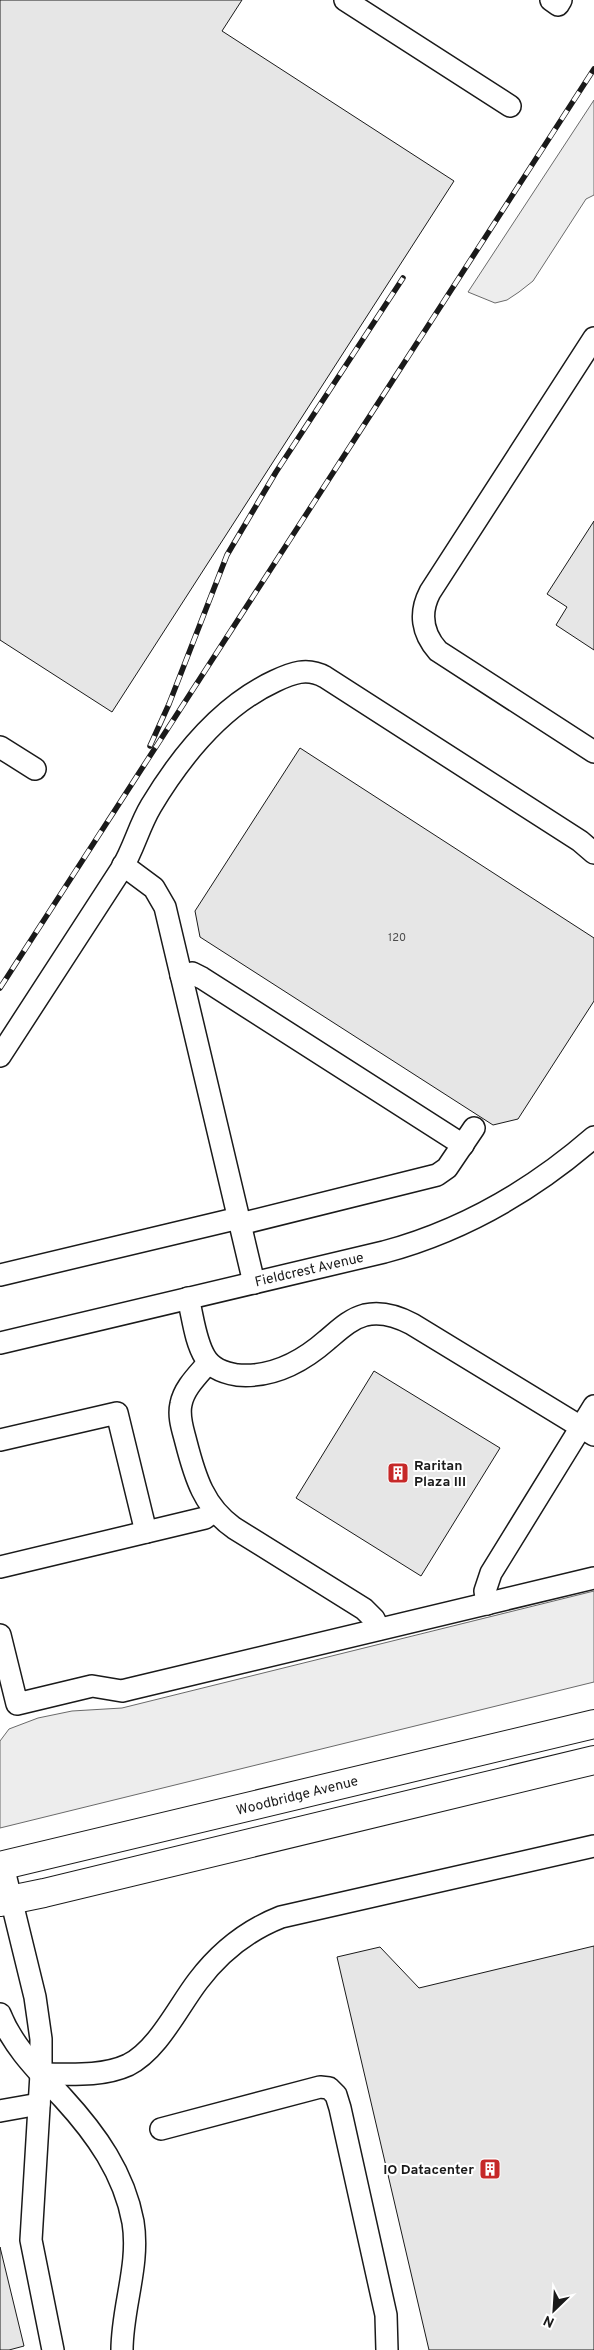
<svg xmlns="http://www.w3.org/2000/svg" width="594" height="2350" font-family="Overpass,sans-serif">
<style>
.built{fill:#ededed;stroke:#6a6a6a}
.building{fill:#e6e6e6;stroke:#1a1a1a}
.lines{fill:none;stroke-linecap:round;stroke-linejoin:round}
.minor-casing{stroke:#1a1a1a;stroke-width:24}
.major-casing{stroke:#1a1a1a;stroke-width:30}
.minor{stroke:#fff;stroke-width:21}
.major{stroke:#fff;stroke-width:28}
.rail-casing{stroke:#1a1a1a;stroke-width:5.5}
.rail{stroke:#fff;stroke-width:4;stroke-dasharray:11;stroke-linecap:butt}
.labels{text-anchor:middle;stroke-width:4;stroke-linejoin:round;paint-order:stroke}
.number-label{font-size:11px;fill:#4d4d4d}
.street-label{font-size:14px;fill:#1a1a1a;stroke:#fff}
.poi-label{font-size:14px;font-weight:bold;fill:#1a1a1a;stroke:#fff;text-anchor:start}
</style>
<rect width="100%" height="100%" fill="#fff"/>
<!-- built -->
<g class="built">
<path d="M594,100v95l-8,4 -53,82 -14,11 -12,8 -12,3 -27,-11z"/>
<path d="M594,1591v91l-594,146v-87l9,-12 29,-11 34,-7 50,-3z"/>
</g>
<!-- building -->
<g class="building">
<path d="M0,0h242l-20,31 232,150 -342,531 -112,-72z"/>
<path d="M594,521v129l-38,-25 11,-18 -20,-13z"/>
<path d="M300,748l294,190v63l-76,118 -25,6 -293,-188 -5,-26z"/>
<path d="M374,1371l126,77 -79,128 -125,-78z"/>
<path d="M594,1946v404h-165l-92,-393 43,-10 39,41z"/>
<path d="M0,2247l24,99 -15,4h-9z"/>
</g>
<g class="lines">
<!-- minor casing -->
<g class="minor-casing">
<g id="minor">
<path d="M345,0l165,106"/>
<path d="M551,0l7,5 3,-5"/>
<path d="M594,338l-164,254c-11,21 -8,41 8,59l156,101"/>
<path d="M0,747l35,22"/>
<path d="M123,865l31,23 11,19 89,376"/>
<path d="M181,975l11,-2 10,5 261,167"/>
<path d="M0,1056c41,-63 81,-125 122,-188 12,-20 17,-42 29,-62 30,-50 70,-100 124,-125 17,-8 32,-14 50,-4l255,164 14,12"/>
<path d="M240,1224l197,-49 10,-7 27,-40"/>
<path d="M0,1275l239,-57"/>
<path d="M188,1298c5,19 7,43 17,59 6,11 20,16 32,18 34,3 65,-13 90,-35 12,-10 23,-21 38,-25 17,-4 32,1 47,9l182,111"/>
<path d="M0,1343l384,-91c78,-21 149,-62 210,-115"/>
<path d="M208,1363c-10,12 -24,25 -27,41 -3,13 2,26 5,38 9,35 18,65 48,86l130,81 10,10 5,10"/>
<path d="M0,1440l117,-27 29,119"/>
<path d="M0,1567l205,-49 9,-7"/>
<path d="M487,1604l-2,-13 6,-18 103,-167"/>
<path d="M0,1635l17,69 75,-18 30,5 8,-2 464,-111"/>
<path d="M3,1866l32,131 6,42v35l-10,166 22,110"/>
<path d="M0,2014c13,33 39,58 63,84 33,36 61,75 70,124 7,43 -11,85 -11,128"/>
<path d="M41,2074c28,0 61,3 87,-9 30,-15 50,-58 70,-84 22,-29 50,-51 83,-64l313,-71"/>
<path d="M0,2111l39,-7"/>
<path d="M161,2129l159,-42 9,1 7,7 4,13 46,207 1,35"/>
</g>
</g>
<!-- major casing -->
<g class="major-casing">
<g id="major">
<path d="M0,1866l594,-142"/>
<path d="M0,1902l44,-9 550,-133"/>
</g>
</g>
<!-- minor -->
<use href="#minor" class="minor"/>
<!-- major -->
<use href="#major" class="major"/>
<!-- rail casing -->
<g class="rail-casing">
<g id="rail">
<path d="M150,746l19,-42 58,-149 49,-83 127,-194"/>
<path d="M0,988l594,-919"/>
</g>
</g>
<!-- rail -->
<use href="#rail" class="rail"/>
</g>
<!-- icons -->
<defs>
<g id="building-square" transform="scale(1.125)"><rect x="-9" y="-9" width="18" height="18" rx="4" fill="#c62828" stroke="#fff"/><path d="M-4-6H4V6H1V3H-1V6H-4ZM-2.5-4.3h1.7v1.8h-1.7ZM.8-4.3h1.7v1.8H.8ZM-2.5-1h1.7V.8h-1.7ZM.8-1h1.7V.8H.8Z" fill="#fff"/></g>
</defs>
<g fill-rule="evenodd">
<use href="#building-square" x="398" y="1473"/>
<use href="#building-square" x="490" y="2169"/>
</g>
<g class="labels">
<!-- number labels -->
<g class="number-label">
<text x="397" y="941">120</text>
</g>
<!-- street labels -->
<g class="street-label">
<text transform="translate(309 1269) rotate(-13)" y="5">Fieldcrest Avenue</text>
<text transform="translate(297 1795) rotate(-14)" y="5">Woodbridge Avenue</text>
</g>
<!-- poi labels -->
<g class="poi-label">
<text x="414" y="1470">Raritan<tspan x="414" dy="16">Plaza III</tspan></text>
<text x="474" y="2174" text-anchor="end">IO Datacenter</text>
</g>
</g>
<!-- north arrow -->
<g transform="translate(554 2310) rotate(205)" stroke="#ffffff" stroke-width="4" paint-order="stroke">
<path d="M0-4L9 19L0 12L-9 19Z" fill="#1a1a1a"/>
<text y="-8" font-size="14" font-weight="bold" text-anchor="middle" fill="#1a1a1a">N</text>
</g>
</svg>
